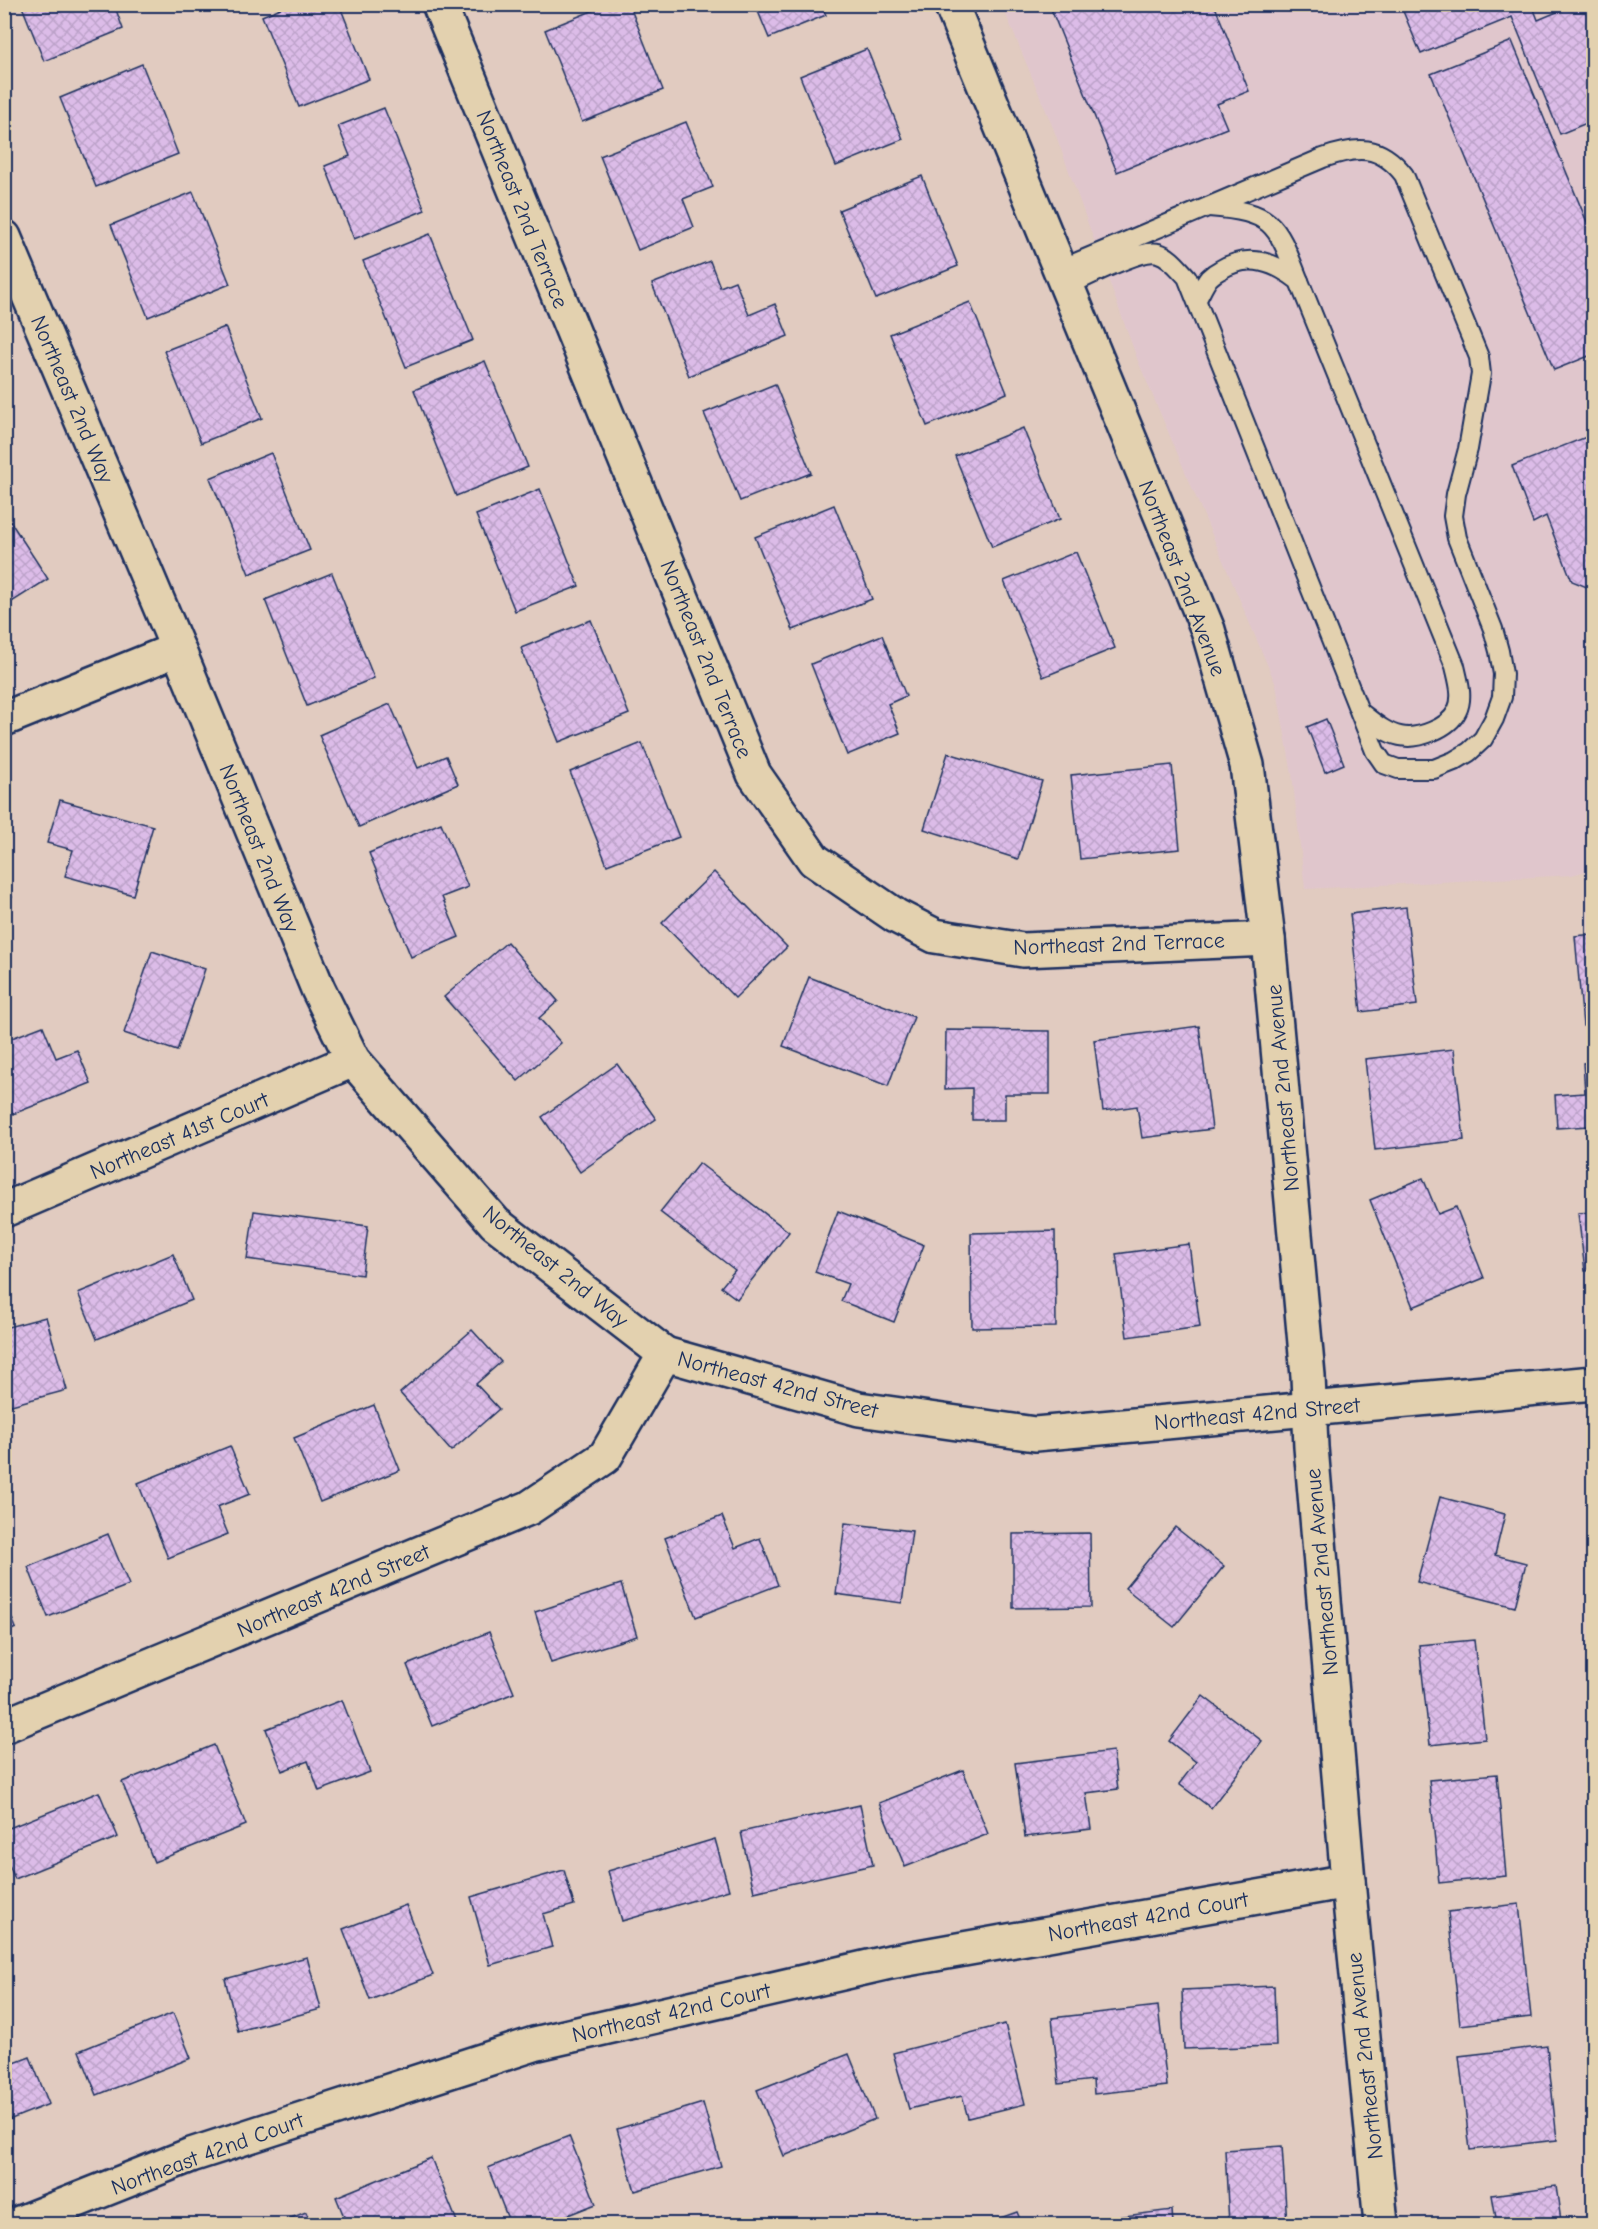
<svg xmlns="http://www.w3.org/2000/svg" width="1598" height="2229" font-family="'Comic Neue',sans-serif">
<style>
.built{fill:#e0c6cc}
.building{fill:url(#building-cross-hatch);stroke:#1b2f5e;stroke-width:1.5}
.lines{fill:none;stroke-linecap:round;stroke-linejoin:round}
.service-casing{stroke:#1b2f5e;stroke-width:22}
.minor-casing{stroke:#1b2f5e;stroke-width:38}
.service{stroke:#e3d1af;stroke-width:18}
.minor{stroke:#e3d1af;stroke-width:33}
.labels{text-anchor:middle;stroke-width:4.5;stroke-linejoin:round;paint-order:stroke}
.street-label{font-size:22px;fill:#1b2f5e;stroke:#e3d1af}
</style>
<defs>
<pattern id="building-cross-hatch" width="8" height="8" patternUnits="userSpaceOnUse" patternTransform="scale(1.5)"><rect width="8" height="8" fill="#dcbce8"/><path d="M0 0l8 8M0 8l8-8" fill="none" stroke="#bca2c9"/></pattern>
</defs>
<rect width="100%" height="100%" fill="#e1cbc0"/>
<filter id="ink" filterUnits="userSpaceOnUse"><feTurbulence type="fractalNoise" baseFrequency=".0167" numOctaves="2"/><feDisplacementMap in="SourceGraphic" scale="12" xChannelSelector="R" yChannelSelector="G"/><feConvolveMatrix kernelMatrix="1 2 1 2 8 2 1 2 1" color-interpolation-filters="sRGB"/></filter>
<g filter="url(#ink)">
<!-- built -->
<path class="built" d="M1002,5h591v864l-21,6 -267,14 -13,-115 -16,-89 -138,-324 -84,-231z"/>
<!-- building -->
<g class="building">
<path d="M21,4h93l9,25 -79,32z"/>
<path d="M290,4h49l30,75 -70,28 -37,-91z"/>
<path d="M609,4h20l34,86 -81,32 -37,-92z"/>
<path d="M755,4h66l5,11 -57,23z"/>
<path d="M1049,4h165l35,87 -32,13 10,24 -110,44z"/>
<path d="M1400,4h132l6,16 38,-16h18v116l-34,14 -48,-117 -91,37z"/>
<path d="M1512,41l82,198v115l-40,16 -123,-296z"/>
<path d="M867,49l36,90 -67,27 -36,-90z"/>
<path d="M142,64l36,90 -82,33 -36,-89z"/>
<path d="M384,108l41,102 -71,29 -29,-73 25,-10 -12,-30z"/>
<path d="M686,122l27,65 -30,12 11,28 -56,23 -38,-94z"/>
<path d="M922,176l36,90 -82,33 -37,-89z"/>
<path d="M193,192l37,92 -82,33 -37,-92z"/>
<path d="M430,234l43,106 -67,27 -43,-106z"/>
<path d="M710,261l10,26 15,-6 14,34 26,-11 13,32 -99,40 -37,-92z"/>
<path d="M970,302l37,91 -80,33 -37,-92z"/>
<path d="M225,327l37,91 -61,25 -37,-92z"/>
<path d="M485,361l43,106 -72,29 -42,-106z"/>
<path d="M775,384l36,89 -71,28 -36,-88z"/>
<path d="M1023,428l37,91 -68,28 -37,-91z"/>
<path d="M1594,434v156l-22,-9 -26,-65 -13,7 -21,-57z"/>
<path d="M271,453l39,97 -61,24 -39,-96z"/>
<path d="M540,489l39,97 -64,25 -39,-96z"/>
<path d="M834,505l38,94 -79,31 -38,-93z"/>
<path d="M10,521l38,58 -44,28v-82z"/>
<path d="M1076,552l39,96 -72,29 -39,-96z"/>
<path d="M332,573l42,105 -67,28 -42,-106z"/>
<path d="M591,620l38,94 -70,28 -38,-94z"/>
<path d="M882,635l24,61 -18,8 12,29 -53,22 -36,-91z"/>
<path d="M390,704l28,64 28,-12 12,28 -99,43 -40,-92z"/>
<path d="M1326,719l18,45 -19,8 -18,-45z"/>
<path d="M642,743l37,94 -72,28 -37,-93z"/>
<path d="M948,753l94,28 -24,78 -94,-30z"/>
<path d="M1172,765l8,84 -100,10 -9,-84z"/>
<path d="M60,800l93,26 -20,69 -68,-19 8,-26 -26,-7z"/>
<path d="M441,823l27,64 -26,10 17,40 -48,20 -42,-104z"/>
<path d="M714,872l73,75 -52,51 -73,-75z"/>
<path d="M4,879l8,18 -8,3z"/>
<path d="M1406,907l11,98 -56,7 -11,-98z"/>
<path d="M1594,934v91l-11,1 -8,-90z"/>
<path d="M507,942l51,59 -19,17 22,25 -43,38 -74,-84z"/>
<path d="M152,951l53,18 -28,82 -53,-18z"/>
<path d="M809,977l105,40 -26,69 -105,-40z"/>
<path d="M43,1026l13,32 21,-8 14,33 -78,31 -9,-21v-52z"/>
<path d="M1199,1026l13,103 -70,9 -5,-32 -34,5 -9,-71z"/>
<path d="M946,1030l104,1v63h-45v26h-33v-32l-27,1z"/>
<path d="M1454,1049l10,91 -89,10 -10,-91z"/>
<path d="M1594,1062v97h-2l-2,-33 -33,2 -2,-33 30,-2 -2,-30z"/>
<path d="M617,1064l39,55 -76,53 -38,-55z"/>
<path d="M699,1163l90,69 -52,67 -16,-12 14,-17 -75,-58z"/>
<path d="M1423,1178l15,36 18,-7 28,71 -71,29 -43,-107z"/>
<path d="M254,1211l114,15 -6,49 -115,-16z"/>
<path d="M838,1211l86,34 -30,77 -53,-21 7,-17 -33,-12z"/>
<path d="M1594,1212v58l-9,1 -7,-58z"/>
<path d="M1055,1231l1,96 -84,1 -1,-95z"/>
<path d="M1189,1244l11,83 -73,10 -11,-83z"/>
<path d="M173,1254l19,46 -95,39 -19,-46z"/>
<path d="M46,1317l21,73 -63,17v-79z"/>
<path d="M472,1330l29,32 -25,22 23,25 -48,42 -51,-58z"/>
<path d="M374,1405l26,65 -80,32 -26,-64z"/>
<path d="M230,1446l20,48 -33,13 11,27 -60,24 -30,-75z"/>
<path d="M1440,1497l65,17 -10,41 31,8 -11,44 -98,-25z"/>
<path d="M722,1516l13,32 25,-10 18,47 -82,32 -31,-79z"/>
<path d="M845,1523l67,8 -10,72 -66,-9z"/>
<path d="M1175,1527l49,39 -50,61 -49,-39z"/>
<path d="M1090,1533l1,74 -78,1v-74z"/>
<path d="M108,1534l21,51 -81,32 -20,-50z"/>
<path d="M621,1584l16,52 -86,27 -16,-51z"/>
<path d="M4,1599l12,29 -12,5z"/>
<path d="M489,1632l25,61 -82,33 -25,-61z"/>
<path d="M1474,1640l11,99 -55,6 -11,-100z"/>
<path d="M1203,1696l59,45 -51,67 -32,-24 17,-22 -27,-21z"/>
<path d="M342,1700l28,72 -51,19 -11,-30 -26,10 -16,-42z"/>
<path d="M214,1745l32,80 -92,37 -32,-80z"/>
<path d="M1113,1751l5,38 -32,4 5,36 -66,8 -10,-74z"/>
<path d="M963,1770l25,64 -83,33 -26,-64z"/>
<path d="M1497,1774l9,102 -67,7 -10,-103z"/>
<path d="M99,1792l19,45 -103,42 -11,-26v-23z"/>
<path d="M860,1805l13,60 -119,27 -13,-60z"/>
<path d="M715,1839l14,51 -107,31 -14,-50z"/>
<path d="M564,1870l10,35 -31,9 9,33 -62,18 -19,-68z"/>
<path d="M1519,1904l12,113 -71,8 -12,-113z"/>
<path d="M406,1905l27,70 -63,25 -27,-71z"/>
<path d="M307,1957l14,52 -83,22 -13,-52z"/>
<path d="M1274,1986l2,60 -92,3 -2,-59z"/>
<path d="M1158,2006l9,80 -73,8 -1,-14 -34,4 -7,-66z"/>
<path d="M173,2013l18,45 -94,37 -18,-44z"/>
<path d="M1005,2024l20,80 -57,14 -6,-22 -53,13 -16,-56z"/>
<path d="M1547,2046l10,94 -87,10 -11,-94z"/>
<path d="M849,2054l26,65 -91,37 -27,-66z"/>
<path d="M30,2057l19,47 -45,18v-55z"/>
<path d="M703,2103l18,63 -86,25 -18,-62z"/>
<path d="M569,2136l27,68 -51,20h-35l-22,-56z"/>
<path d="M1282,2146l5,78h-58l-4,-74z"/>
<path d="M431,2158l27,66h-111l-11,-27z"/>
<path d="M1556,2186l5,35 17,-3 1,6h-82l-5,-29z"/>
<path d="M1172,2210l1,14h-113z"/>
<path d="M306,2212l5,12h-35z"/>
<path d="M1017,2212l5,12h-38z"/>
</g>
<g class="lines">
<!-- service casing -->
<g class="service-casing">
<g id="service">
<path d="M1209,207c65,5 67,16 90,74"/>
<path d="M1059,270l264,-112c34,-12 57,-14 81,17l75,182 2,17 -13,75 -12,45 -3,22 4,22 36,91 6,22 4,23 -1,23 -8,22 -11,20 -14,13 -15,9 -20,8h-36l-14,-5 -9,-13 -188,-474c-8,-8 -17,-21 -29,-24 -16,-5 -74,25 -91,33"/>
<path d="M1197,299c4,-7 7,-15 12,-21 3,-3 7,-6 11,-8 29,-18 55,-8 79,11l156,385c3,14 9,31 2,45 -8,17 -39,29 -57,25 -15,-3 -27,-14 -40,-24"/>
</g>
</g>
<!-- minor casing -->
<g class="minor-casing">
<g id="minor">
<path d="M439,4l315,770 60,86 82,56 39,20 88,14 245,-11"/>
<path d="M951,4l257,626 39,135 21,174 40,437 3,71 37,434 33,343"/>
<path d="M4,237l174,412 140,340 35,71 142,163 170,131"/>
<path d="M4,719l174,-70"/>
<path d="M4,1210l349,-150"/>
<path d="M4,1726l525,-218 76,-51 60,-103 194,55 176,25 559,-51"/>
<path d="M17,2224l174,-69 343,-111 356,-82 458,-81"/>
</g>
</g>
<!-- service -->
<use href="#service" class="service"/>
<!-- minor -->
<use href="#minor" class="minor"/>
</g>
</g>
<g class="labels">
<!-- street labels -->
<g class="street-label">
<text transform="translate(523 209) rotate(68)" y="8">Northeast 2nd Terrace</text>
<text transform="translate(73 399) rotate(67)" y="8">Northeast 2nd Way</text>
<text transform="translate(1183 578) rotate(69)" y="8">Northeast 2nd Avenue</text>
<text transform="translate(707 659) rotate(68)" y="8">Northeast 2nd Terrace</text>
<text transform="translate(260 848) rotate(68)" y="8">Northeast 2nd Way</text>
<text transform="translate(1119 943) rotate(-2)" y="8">Northeast 2nd Terrace</text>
<text transform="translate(1282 1088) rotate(-95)" y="8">Northeast 2nd Avenue</text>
<text transform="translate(179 1135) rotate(-23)" y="8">Northeast 41st Court</text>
<text transform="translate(556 1266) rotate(39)" y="8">Northeast 2nd Way</text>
<text transform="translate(778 1384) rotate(15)" y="8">Northeast 42nd Street</text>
<text transform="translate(1257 1413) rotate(-5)" y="8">Northeast 42nd Street</text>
<text transform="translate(1321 1572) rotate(-95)" y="8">Northeast 2nd Avenue</text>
<text transform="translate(333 1590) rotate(-23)" y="8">Northeast 42nd Street</text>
<text transform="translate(1148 1916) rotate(-10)" y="8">Northeast 42nd Court</text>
<text transform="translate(671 2012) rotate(-13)" y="8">Northeast 42nd Court</text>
<text transform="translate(1364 2056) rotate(-96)" y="8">Northeast 2nd Avenue</text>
<text transform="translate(207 2153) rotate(-20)" y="8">Northeast 42nd Court</text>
</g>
</g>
<!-- margin -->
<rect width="1598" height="2229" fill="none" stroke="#e3d1af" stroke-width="24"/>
<rect x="12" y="12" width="1574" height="2205" fill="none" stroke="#1b2f5e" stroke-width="2" filter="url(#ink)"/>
</svg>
